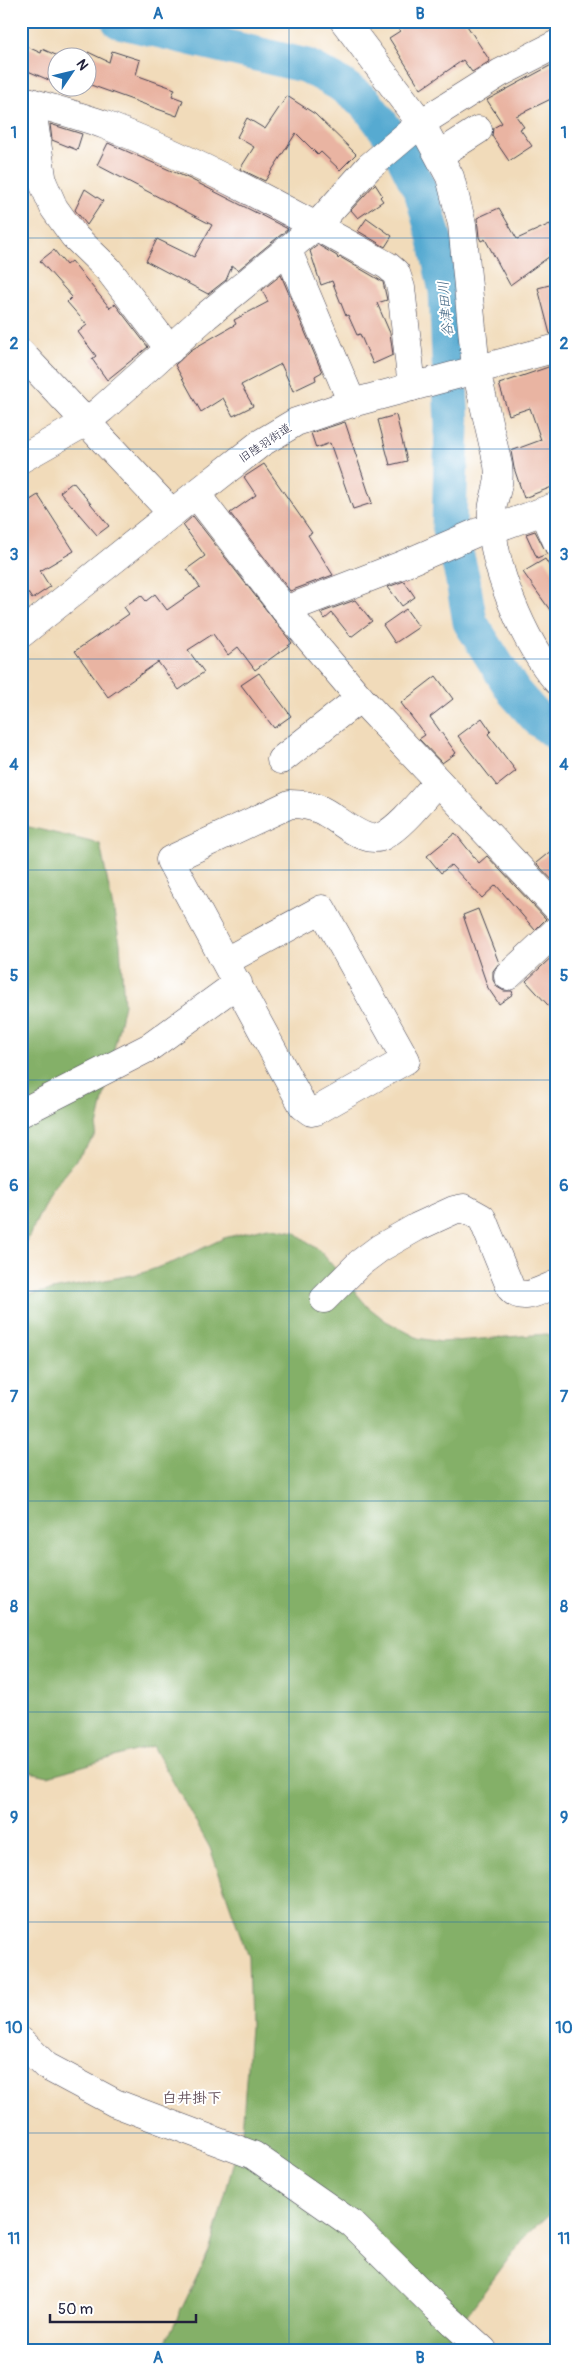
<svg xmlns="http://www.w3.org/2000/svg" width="578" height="2371" font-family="Pangolin,'Klee One',sans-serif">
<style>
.forest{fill:#84b067;stroke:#536951}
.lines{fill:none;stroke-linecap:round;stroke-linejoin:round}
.river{stroke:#56aad1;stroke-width:35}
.building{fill:#e9b4a2}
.minor-casing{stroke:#413e4e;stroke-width:29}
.minor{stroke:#fff;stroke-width:28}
.grid{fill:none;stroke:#1f6fb2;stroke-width:1;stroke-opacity:0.55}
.labels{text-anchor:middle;stroke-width:4;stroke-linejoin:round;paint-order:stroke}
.street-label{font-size:12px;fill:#22223b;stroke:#fff}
.water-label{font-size:14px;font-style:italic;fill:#395f7e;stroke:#fff}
.quarter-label{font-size:15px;font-weight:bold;fill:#68555f;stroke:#fff}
.neatline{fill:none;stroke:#1f6fb2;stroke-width:2}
.grid-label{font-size:16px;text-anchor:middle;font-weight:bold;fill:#1f6fb2}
</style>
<rect width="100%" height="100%" fill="#fff"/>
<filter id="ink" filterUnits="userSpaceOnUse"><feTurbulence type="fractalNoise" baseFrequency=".02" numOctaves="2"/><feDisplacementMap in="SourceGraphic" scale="10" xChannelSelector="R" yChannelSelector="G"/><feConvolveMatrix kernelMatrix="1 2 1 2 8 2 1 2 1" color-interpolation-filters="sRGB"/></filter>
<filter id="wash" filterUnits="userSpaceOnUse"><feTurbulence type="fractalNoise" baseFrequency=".0096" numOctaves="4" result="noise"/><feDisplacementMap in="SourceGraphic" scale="20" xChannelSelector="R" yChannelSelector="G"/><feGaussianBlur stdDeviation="1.12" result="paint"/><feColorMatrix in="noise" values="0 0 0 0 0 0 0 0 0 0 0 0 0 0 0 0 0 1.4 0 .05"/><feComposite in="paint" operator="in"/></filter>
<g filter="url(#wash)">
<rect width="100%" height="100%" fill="#f1dbba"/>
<!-- forest -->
<g class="forest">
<path d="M21,825l79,19 20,99 4,61 -29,132 -44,55 -30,62z"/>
<path d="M268,1227l27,5 26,20 47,55 18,14 32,17 23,4 106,-8 10,3v870l-31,28 -85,115h-279l48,-101 32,-117 8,-105 -2,-70 -38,-109 -57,-102 -105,30 -27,-6v-474l121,-23 32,-11 50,-24z"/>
</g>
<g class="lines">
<!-- river -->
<path class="river" d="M119,21l188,45 33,18 26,19 32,43 24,48 13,46 11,51 6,136 -3,98 13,51 8,46 44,70 23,26 20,16"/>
</g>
<g id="blocks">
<!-- building -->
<g class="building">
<path d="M394,21h70l26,40 -18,11 -9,-12 -42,29 -32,-51 11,-7z"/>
<path d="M21,44l20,9 1,-4 16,7v28l-37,-16z"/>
<path d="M112,51l28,9 -4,15 39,14 -3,7 11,4 -6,16 -89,-32v-32l21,10z"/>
<path d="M557,62v34l-41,20 8,11 -4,2 12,17 -23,15 -17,-25 1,-8 9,-5 -15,-23z"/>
<path d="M287,96l28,18 41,40 -16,16 -19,-18 -3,3 -22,-22 -31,48 -25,-12 14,-22 -17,-10 10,-19 18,11z"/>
<path d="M50,124l32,10 -5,16 -25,-10z"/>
<path d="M108,143l82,36 98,50 -50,41 -6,-4 -6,14 -18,14 -62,-33 11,-22 37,18 18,-32 -115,-60z"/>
<path d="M375,184l7,11 -2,2 3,4 -25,17 -7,-8z"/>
<path d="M85,189l18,12 -16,24 -12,-15z"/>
<path d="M499,208l18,31 33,-15 7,15v12l-47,34 -25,-46 -4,2 -2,-4 -2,-19z"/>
<path d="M367,218l25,18 -7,11 -27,-16z"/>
<path d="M318,245l19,11 1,3 2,-2 43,25 4,18 -10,3 13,30 3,22 -20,9 -13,-30 -3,1 -9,-20 -2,1 -14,-35 -11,4 -11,-34z"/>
<path d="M54,250l12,15 5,-4 39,47 5,-4 33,43 -41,33 -15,-21 4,-3 -18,-24 9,-7 -20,-23 5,-5 -32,-36z"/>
<path d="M281,275l41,97 -7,4 1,4 -23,11 -12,-27 -40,21 12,21 -20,10 -10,-18 -22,14 -26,-47 16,-15 45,-26 -2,-4 34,-18 -6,-12z"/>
<path d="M557,283v50l-7,1 -12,-46z"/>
<path d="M557,364v121l-33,13 -10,-30 -3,-17 30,-11 -11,-32 -21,7 -10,-31z"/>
<path d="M396,415l11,46 -17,4 -12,-45z"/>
<path d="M345,422l27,81 -19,6 -23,-66 -14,5 -5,-15z"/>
<path d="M264,464l48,69 -4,2 25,40 -43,16 -60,-78 26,-18 -12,-18z"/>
<path d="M73,482l36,44 -12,9 -37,-43z"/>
<path d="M38,495l36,56 -34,20 10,16 -18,12 -4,-6 -7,5v-92z"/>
<path d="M193,516l99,127 -37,27 -17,-23 -10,8 -15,-21 -25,16 16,22 -25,18 -21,-28 -50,35 -33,-46 54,-37 -5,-7 17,-12 5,6 9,-7 12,16 33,-23 -13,-18 18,-13 -22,-31z"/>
<path d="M535,531l12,23 -10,4 -11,-24z"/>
<path d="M545,559l12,19v42l-34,-48z"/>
<path d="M404,581l11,16 -13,9 -14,-19z"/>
<path d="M355,600l17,21 -21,16 -19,-24 -7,6 -5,-6z"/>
<path d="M406,609l13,18 -24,16 -12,-18z"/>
<path d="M259,673l32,43 -17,12 -33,-43z"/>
<path d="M436,676l17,23 -23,18 26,36 -14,10 -23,-24 6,-4 -24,-32z"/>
<path d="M482,718l9,13 -3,3 28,37 -19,15 -39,-50z"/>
<path d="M455,833l24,30 8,-7 59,63 -11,11 -39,-45 -14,13 -31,-33 -10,8 -14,-17z"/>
<path d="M557,846v39l-21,-22z"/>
<path d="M478,909l21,54 -6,8v9l4,7 7,4h8l1,3 -14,10 -11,-16 -25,-73z"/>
<path d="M557,952v63l-31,-34z"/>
</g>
</g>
</g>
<g filter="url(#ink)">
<use href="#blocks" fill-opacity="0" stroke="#413e4e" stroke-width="1"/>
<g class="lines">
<!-- minor casing -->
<g class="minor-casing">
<g id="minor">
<path d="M344,21l77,102 29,54 12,47 14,146 22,95c3,21 -4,28 -6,46 -3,51 32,132 65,170"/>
<path d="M21,99c28,9 57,16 84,26 95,36 193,91 283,141l8,7 5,15 11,99"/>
<path d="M31,102l12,81 11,25 20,28 34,33 62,81"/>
<path d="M439,155l39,-25"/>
<path d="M288,251l64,152"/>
<path d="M21,353l151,160"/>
<path d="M21,459l65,-37 16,-13 104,-93 110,-90 53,-59 52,-44 79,-50 57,-29"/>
<path d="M196,494l89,116 75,88 197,210"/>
<path d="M544,512l13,30"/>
<path d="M285,610l117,-45 76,-33 16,-3 63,-23"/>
<path d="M21,634l175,-140 65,-51 35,-21 56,-19 205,-55"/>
<path d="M281,760l79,-62"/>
<path d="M226,961l96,-52 84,151 -90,51 -5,1 -8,-6 -133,-246 120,-56c12,0 20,1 31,6 16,7 44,36 62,26 19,-10 40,-38 55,-54"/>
<path d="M508,976l49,-46"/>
<path d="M21,1113l129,-66 88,-64"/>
<path d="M324,1299l36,-36 20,-15 37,-21 37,-17 10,-2 18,10 29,71c12,14 31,0 46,-5"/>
<path d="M21,2041l25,25 69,37 138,52 99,69 85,84 46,42"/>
</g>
</g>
<!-- minor -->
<use href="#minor" class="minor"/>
</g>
</g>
<!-- grid -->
<path class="grid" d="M289,21v2329M21,238h536M21,449h536M21,659h536M21,870h536M21,1080h536M21,1291h536M21,1501h536M21,1712h536M21,1922h536M21,2133h536"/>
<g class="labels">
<!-- street labels -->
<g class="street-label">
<text transform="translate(265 443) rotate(-34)" y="4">旧陸羽街道</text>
</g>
<!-- water labels -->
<g class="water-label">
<text transform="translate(445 309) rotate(-95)" y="5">谷津田川</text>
</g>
<!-- quarter labels -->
<g class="quarter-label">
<text x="192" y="2103">白井掛下</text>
</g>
</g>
<!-- margin -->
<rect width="578" height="2371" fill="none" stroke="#fff" stroke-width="55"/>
<!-- north arrow -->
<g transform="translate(72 72) rotate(55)"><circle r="24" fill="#ffffff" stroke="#a7a7b1"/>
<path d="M0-4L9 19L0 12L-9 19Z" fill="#1f6fb2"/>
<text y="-8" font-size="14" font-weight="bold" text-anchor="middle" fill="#22223b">N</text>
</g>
<!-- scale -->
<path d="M50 2314v8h146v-8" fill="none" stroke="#22223b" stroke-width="2.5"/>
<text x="58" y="2314" font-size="15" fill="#22223b" stroke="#ffffff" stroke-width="4" paint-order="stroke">50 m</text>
<rect x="28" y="28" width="522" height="2316" class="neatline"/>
<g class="grid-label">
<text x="158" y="19">A</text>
<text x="420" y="19">B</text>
<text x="14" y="138">1</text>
<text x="564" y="138">1</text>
<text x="14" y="349">2</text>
<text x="564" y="349">2</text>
<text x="14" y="560">3</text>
<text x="564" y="560">3</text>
<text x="14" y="770">4</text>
<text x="564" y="770">4</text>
<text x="14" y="981">5</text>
<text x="564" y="981">5</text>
<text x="14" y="1191">6</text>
<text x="564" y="1191">6</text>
<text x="14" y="1402">7</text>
<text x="564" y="1402">7</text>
<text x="14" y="1612">8</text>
<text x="564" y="1612">8</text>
<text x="14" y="1823">9</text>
<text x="564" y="1823">9</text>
<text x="14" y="2033">10</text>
<text x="564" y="2033">10</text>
<text x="14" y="2244">11</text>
<text x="564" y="2244">11</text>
<text x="158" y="2363">A</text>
<text x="420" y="2363">B</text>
</g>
</svg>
